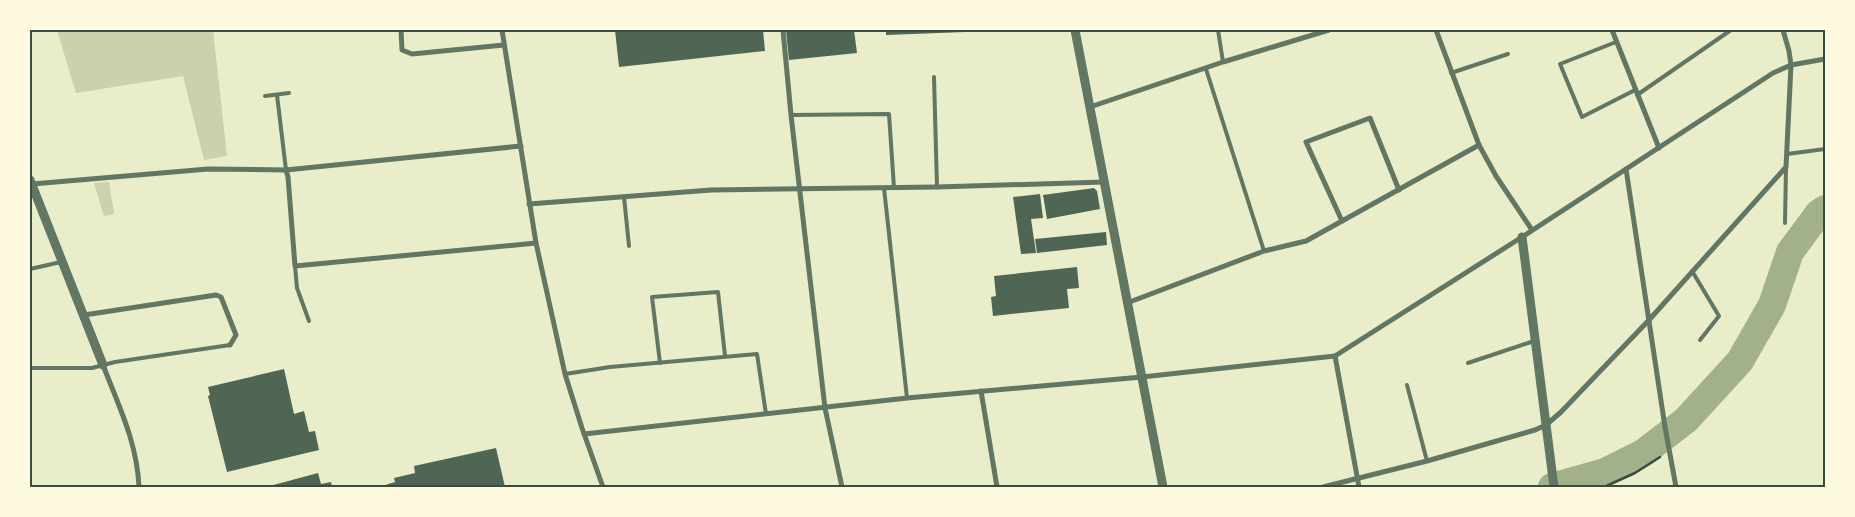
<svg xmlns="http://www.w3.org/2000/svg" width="1855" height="517" font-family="Quicksand,sans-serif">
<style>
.green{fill:#cad2ad}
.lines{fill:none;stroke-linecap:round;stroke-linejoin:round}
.river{stroke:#a3b18a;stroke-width:28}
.building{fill:#4f6655}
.path{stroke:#344e41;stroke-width:2.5}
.service{stroke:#617663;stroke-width:4}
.minor{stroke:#617663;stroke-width:5}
.tertiary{stroke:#617663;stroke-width:9}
.neatline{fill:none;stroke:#344e41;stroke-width:2}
</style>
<rect width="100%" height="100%" fill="#e9edc9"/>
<!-- green -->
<g class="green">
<path d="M57,30h156l14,126 -23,4 -21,-84 -107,17z"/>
<path d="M109,182l5,32 -10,2 -10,-33z"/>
</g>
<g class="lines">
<!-- river -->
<path class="river" d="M1552,487l53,-15 38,-19 43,-33 54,-59 32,-56 18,-53 28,-38 7,-5"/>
</g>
<!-- building -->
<g class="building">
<path d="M615,30h148l2,21 -146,16z"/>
<path d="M786,30h68l3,23 -68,7z"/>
<path d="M886,30h79v2l-79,3z"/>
<path d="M1094,188l3,3 3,18 -53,10 -4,-24z"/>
<path d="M1040,194l3,24 -12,1 5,34 -15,1 -8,-57z"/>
<path d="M1106,232l1,13 -70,8 -2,-14z"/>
<path d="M1077,267l2,21 -12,1 2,19 -76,8 -2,-19 5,-1 -2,-20z"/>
<path d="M284,369l10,45 10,-3 5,21 6,-1 4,19 -92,22 -19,-76 2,-1 -2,-8z"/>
<path d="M496,448l9,39h-126l16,-5 -1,-4 21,-5 -1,-7z"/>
<path d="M318,473l3,11 10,-2 1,5h-66z"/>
</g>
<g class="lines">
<!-- path -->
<path class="path" d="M1604,487l31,-14 25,-16"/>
<!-- service -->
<g class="service">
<path d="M1218,30l5,32"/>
<path d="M1616,42l-56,22 22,53 53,-27"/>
<path d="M1206,69l58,182"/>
<path d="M1451,73l57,-19"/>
<path d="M934,77l3,110"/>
<path d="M277,95l9,75"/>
<path d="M1637,95l94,-65"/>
<path d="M265,96l24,-3"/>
<path d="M791,115l98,-1 5,74"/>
<path d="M1787,154l38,-5"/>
<path d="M884,188l23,210"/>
<path d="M624,197l5,49"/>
<path d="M1785,223l1,-56"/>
<path d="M295,266l2,22 12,33"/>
<path d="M30,269l31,-7"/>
<path d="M1692,271l27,45 -19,24"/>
<path d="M660,363l-8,-66 66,-5 7,64"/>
<path d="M1468,363l66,-22"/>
<path d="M30,368h62l23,-6 115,-17"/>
<path d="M565,374l45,-7 147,-13 9,60"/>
<path d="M1407,385l20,76"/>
</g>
<!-- minor -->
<g class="minor">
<path d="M401,30l1,20 10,4 92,-9"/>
<path d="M502,30l34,213 29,131 17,54 21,59"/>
<path d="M783,30l8,85 34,293 17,79"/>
<path d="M1436,30l43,115 17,31 36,54"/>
<path d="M1612,30l47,118"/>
<path d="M1090,107l133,-45 106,-32"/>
<path d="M1626,169l39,258 11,60"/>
<path d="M286,170l2,7 7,89 241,-23"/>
<path d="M32,184l176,-15 78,1 235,-24"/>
<path d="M529,204l182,-14 226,-3 167,-5"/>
<path d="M1342,221l-36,-79 64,-24 29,72"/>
<path d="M1127,303l137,-52 42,-10 173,-96"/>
<path d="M84,315l132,-20 5,2 15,38 -6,10"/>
<path d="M1335,356l24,131"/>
<path d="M103,365c16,42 34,77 36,122"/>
<path d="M981,391l16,96"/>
<path d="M584,434l323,-36 235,-21 193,-21 187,-119 251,-164 18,-8 34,-6"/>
<path d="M1323,487l104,-26 108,-31 11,-5 15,-13 88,-92 137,-153 5,-102 -2,-14 -6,-21"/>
</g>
<!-- tertiary -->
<g class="tertiary">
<path d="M1075,30l88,457"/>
<path d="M30,180l73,185"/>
<path d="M1522,237l32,250"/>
</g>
</g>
<!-- border -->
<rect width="1855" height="517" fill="none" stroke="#fefae0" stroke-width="62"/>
<rect x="31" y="31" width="1793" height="455" class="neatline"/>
</svg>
